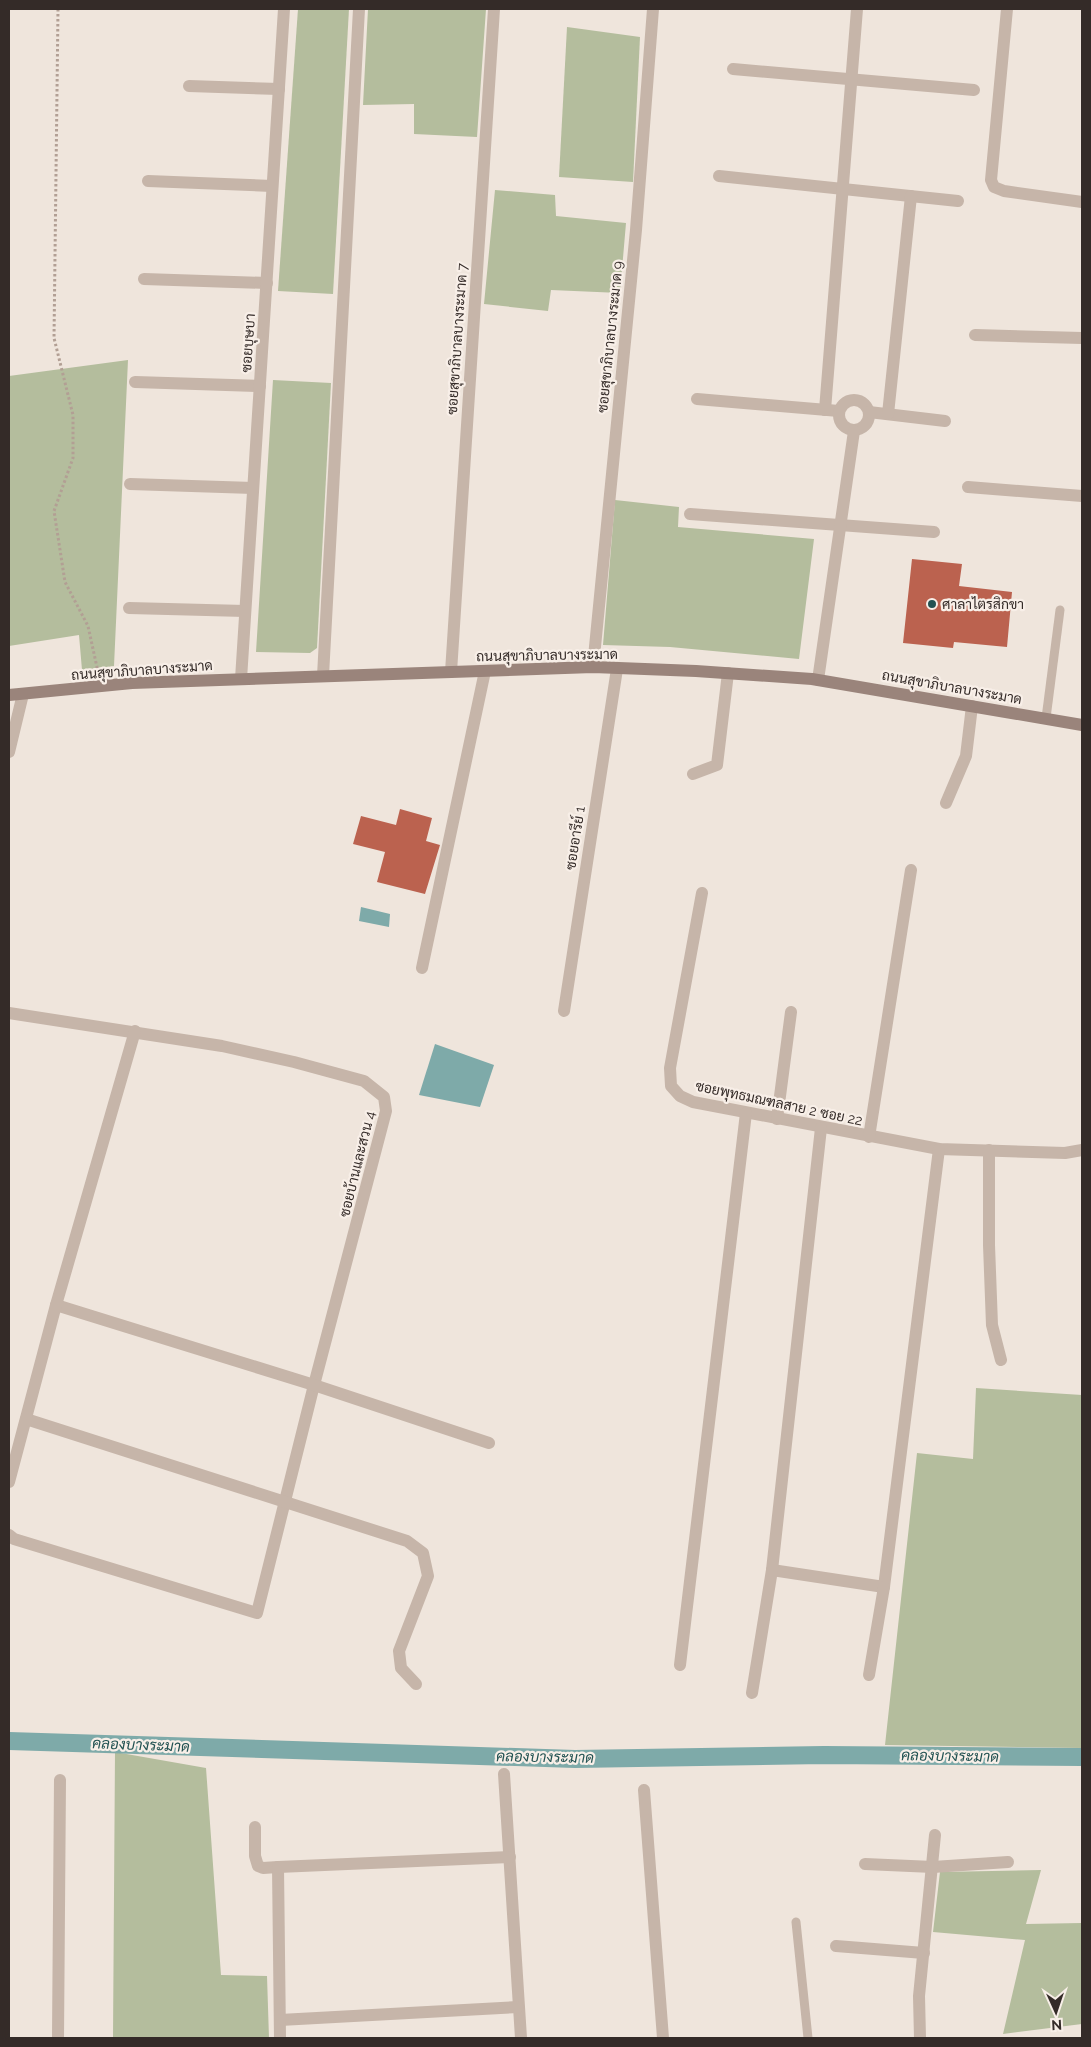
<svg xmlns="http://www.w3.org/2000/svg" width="1091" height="2047" font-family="Raleway,Sarabun,sans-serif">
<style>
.green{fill:#b4bd9d}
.water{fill:#7eaaa9}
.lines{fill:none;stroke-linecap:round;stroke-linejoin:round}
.canal{stroke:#7eaaa9;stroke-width:18}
.building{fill:#bb624f}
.path{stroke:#b29f94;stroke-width:3;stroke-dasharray:2.5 2.5;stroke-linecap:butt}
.lane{stroke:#c6b5a9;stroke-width:9}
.street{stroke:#c6b5a9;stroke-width:12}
.secondary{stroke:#9a847b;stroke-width:12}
.poi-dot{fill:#225252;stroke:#f8efe8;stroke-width:2}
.labels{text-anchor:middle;stroke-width:4.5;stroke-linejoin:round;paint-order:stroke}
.street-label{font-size:14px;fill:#342b28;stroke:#f8efe8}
.poi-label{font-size:14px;fill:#342b28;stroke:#f8efe8;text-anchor:start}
.water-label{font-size:15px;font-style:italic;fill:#225252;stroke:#f8efe8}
</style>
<rect width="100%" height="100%" fill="#efe5dc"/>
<!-- green -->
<g class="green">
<path d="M298,9h51l-16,285 -55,-3z"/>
<path d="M368,9h118l-9,128 -63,-3v-30l-51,1z"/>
<path d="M567,27l73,10 -7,145 -74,-5z"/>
<path d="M495,190l60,5 1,21 70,7 -6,70 -69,-3 -3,21 -64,-7z"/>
<path d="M128,360l-14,306 -32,4 -3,-35 -70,11v-270z"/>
<path d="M273,380l58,3 -14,265 -7,5 -54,-1z"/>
<path d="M615,500l64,7 -1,20 136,12 -15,120 -129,-12 -67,-2z"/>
<path d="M976,1388l106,7v353l-197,-3 32,-292 56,6z"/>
<path d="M115,1752l91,16 15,207 46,1 2,62h-156z"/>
<path d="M1041,1870l-15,54 56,-1v101l-79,10 22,-94 -92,-8 7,-60z"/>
</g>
<!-- water -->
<g class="water">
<path d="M361,907l29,7 -1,13 -30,-6z"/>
<path d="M435,1044l59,21 -14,42 -61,-12z"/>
</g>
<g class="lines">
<!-- canal -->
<path class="canal" d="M9,1741l566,18 249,-4 258,2"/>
</g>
<!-- building -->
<g class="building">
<path d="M912,559l50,5 -3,22 53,6 -5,55 -53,-5 -1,6 -50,-5z"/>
<path d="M400,809l32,9 -6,23 14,4 -15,49 -48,-12 8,-30 -32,-8 8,-28 35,9z"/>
</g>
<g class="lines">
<!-- path -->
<path class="path" d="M58,9l-4,329 19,77v43l-19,53 11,71 23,44 10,46"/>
<!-- lane -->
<g class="lane">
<path d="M1046,718l14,-108"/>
<path d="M796,1922l12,116"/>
</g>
<!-- street -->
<g class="street">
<path d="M1007,9l-16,171 3,7 10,4 78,11"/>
<path d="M733,69l241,21"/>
<path d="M189,86l90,3"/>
<path d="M719,176l239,25"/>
<path d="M148,181l124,5"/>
<path d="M144,279l123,4"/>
<path d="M975,335l107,3"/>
<path d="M135,382l125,4"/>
<path d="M697,399l142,12"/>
<circle cx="854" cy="415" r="15"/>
<path d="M825,410l32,-401"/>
<path d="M869,412l76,9"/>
<path d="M888,414l23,-218"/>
<path d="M130,484l123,4"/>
<path d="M968,487l114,9"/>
<path d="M690,514l244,18"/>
<path d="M129,608l116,3"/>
<path d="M593,667l43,-437 17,-221"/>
<path d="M451,672l43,-663"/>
<path d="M323,676l36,-667"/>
<path d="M241,679l43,-670"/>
<path d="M818,680l36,-249"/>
<path d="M9,752l14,-58"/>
<path d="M693,774l24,-9 11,-92"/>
<path d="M946,803l20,-47 6,-50"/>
<path d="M702,893l-32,175 1,18 9,10 13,6 246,47 126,4 17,-3"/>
<path d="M422,968l63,-297"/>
<path d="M564,1011l53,-342"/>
<path d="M9,1013l213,33 72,16 70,19 20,16 2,14 -72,274 -57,228 -243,-74 -5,-4"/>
<path d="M777,1119l14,-107"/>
<path d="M869,1137l42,-267"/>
<path d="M989,1150v95l3,80 9,35"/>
<path d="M56,1305l258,80 175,58"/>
<path d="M26,1419l381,122 16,12 5,23 -29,75 2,17 15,16"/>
<path d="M9,1482l47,-177 79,-274"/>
<path d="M772,1570l112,17 55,-438"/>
<path d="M680,1665l66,-552"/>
<path d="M869,1675l15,-88"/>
<path d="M752,1693l20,-123 49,-442"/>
<path d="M504,1774l17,264"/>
<path d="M644,1790l19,248"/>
<path d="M255,1827v29l3,10 5,2 15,-1"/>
<path d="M865,1864l68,3 75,-5"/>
<path d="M836,1946l88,7"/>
<path d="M280,2020l238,-13"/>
<path d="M58,2038l2,-258"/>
<path d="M280,2038l-2,-171 232,-10"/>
<path d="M920,2038l-1,-42 16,-161"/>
</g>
<!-- secondary -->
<path class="secondary" d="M9,695l123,-12 461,-16 103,4 116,8 270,46"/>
</g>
<!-- markers -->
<circle class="poi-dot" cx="932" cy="604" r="5"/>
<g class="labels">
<!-- street labels -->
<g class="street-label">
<text transform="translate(610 337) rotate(-84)" y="5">ซอยสุขาภิบาลบางระมาด 9</text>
<text transform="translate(457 339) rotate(-86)" y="5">ซอยสุขาภิบาลบางระมาด 7</text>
<text transform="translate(248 343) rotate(-86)" y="5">ซอยบุษบา</text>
<text transform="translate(547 655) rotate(-1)" y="5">ถนนสุขาภิบาลบางระมาด</text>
<text transform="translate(142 670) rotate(-4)" y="5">ถนนสุขาภิบาลบางระมาด</text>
<text transform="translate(952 687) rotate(10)" y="5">ถนนสุขาภิบาลบางระมาด</text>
<text transform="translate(575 838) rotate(-81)" y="5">ซอยอารีย์ 1</text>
<text transform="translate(779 1103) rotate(12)" y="5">ซอยพุทธมณฑลสาย 2 ซอย 22</text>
<text transform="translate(357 1164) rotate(-76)" y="5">ซอยบ้านและสวน 4</text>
</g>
<!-- poi labels -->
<g class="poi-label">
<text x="942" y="609">ศาลาไตรสิกขา</text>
</g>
<!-- water labels -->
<g class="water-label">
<text transform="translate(141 1745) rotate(2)" y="5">คลองบางระมาด</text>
<text transform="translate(950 1756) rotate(1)" y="5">คลองบางระมาด</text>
<text transform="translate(545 1757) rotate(1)" y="5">คลองบางระมาด</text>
</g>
</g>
<!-- border -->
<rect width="1091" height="2047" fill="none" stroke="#342b28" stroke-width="20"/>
<!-- north arrow -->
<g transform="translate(1056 2012) rotate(177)" stroke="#f8efe8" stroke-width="4" paint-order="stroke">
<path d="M0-4L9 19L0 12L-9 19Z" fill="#342b28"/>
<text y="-8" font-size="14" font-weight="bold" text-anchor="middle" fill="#342b28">N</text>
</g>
</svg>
